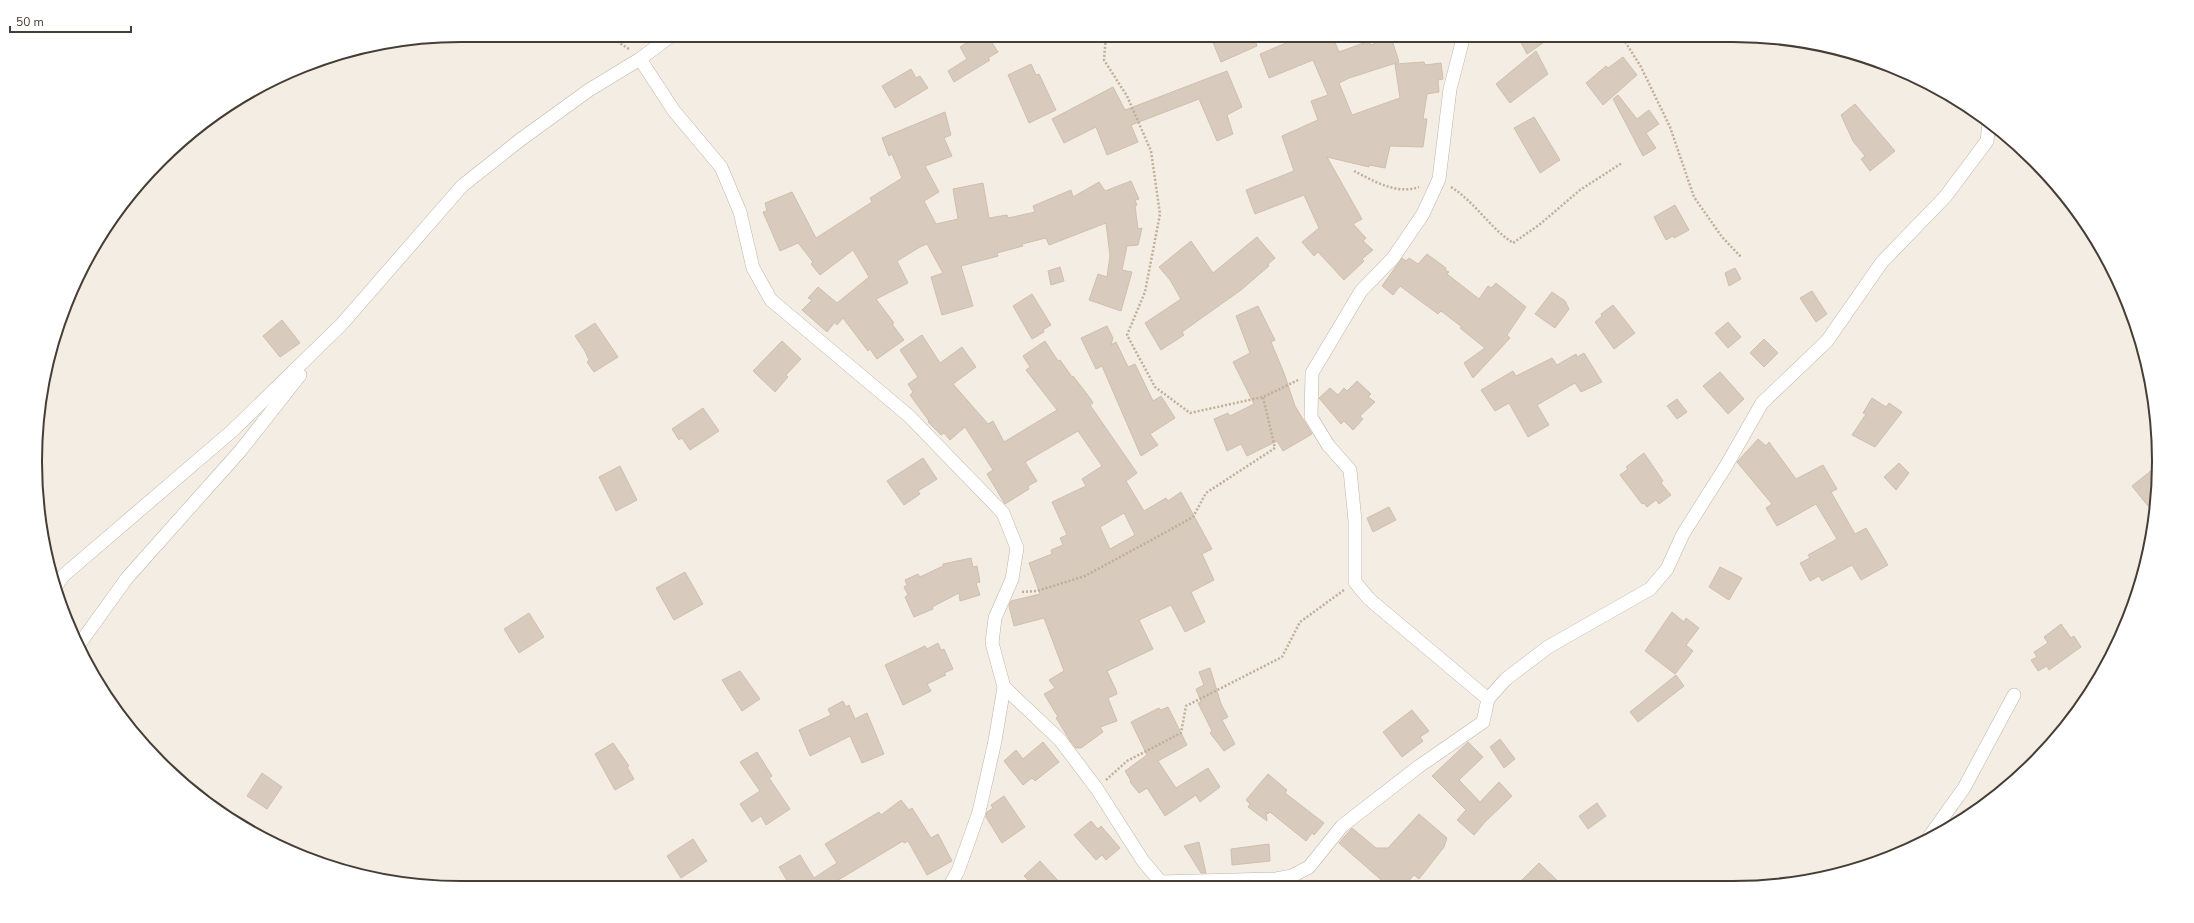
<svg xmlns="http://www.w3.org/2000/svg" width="2194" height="923" font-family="'Nunito Sans',sans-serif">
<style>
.building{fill:#d8cabc;stroke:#d0bfac;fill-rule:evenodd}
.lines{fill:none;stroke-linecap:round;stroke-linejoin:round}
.minor-casing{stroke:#bfb4a7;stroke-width:14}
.path{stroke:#c1ae97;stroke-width:2.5;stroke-dasharray:2 2;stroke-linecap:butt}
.minor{stroke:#fff;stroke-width:13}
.rim{fill:none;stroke:#463d34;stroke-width:2}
</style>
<rect width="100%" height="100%" fill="#f3ede4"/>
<!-- building -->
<g class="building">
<path d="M979,35h8l11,17 -10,6 2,2 -36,22 -6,-11 19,-12 -7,-12z"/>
<path d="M1210,35h43l4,11 -36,16z"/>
<path d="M1305,35h27l7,17 30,-11 2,4 20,-8 8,25 -50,16 -10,5 13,32 48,-17 -5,-34 29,-2 1,3 16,-2 2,16 -5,1 1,12 -12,2 -4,25h4l-4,28 -33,-1 -5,22 -16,-3v2l-42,-10 35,62 -9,5 13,14 -3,3 10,9 -11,9 2,2 -20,19 -26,-28 -4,4 -12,-14 17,-14 -15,-33 -49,19 -9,-24 48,-19 -12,-35 36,-16 -7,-19 17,-6 -15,-35 -44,18 -9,-24z"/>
<path d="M1517,35h21l5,8 -16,11z"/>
<path d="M1536,51l12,23 -38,29 -14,-19z"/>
<path d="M1623,57l14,18 -34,30 -17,-22 20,-17 2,2z"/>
<path d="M1031,64l5,11 3,-1 17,36 -27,13 -21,-48z"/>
<path d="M911,69l5,9 4,-2 8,12 -33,20 -13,-22z"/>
<path d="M1227,71l15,36 -15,8 6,19 -16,7 -18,-42 -68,26 7,17 -31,13 -11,-28 -32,16 -12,-24 61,-32 12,23z"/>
<path d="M1618,95l19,24 12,-9 10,14 -13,9 10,15 -13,8 -30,-57z"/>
<path d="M1855,104l40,47 -25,20 -9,-12 4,-3 -12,-15 -12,-26z"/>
<path d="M945,112l6,23 -7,3 8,18 -27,10 14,26 -15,9 12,23 22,-5 -5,-30 30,-6 6,35 18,-3 1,3 27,-6 -2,-6 38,-16 2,7 26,-15 6,9 26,-10 8,18 -4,1 2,5 -2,1 3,23 4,-1 -4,17 -11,1 -5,24 10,2 -11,39 -32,-11 9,-26 9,3 3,-21 -4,-33 -57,22 -3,-7 -24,6 1,2 -26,7 1,3 -37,10 12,40 -31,9 -11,-38 12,-4 -16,-29 -7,3 -23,14 11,22 -32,16 18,24 -2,1 12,16 -27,19 -7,-10 -2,2 -25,-33 -6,7 -2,-3 -8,10 -25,-22 10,-10 -4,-2 10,-11 19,16 32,-26 -16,-27 -33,25 -9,-11 2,-2 -15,-19 -18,8 -17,-39 4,-1 -2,-8 27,-11 24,46 56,-36 -2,-4 32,-20 -10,-24 -3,2 -7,-18z"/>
<path d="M1534,117l26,43 -20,13 -26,-45z"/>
<path d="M1675,205l14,25 -15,8 -1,-2 -7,4 -12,-23z"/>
<path d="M1257,237l18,21 -7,6 1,2 -28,24 -59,42 2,3 -23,15 -16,-27 36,-24 -11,-19 -11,-13 32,-26 22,32z"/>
<path d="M1427,254l19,14 -1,2 4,2 -2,2 32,25 9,-13 3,2 5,-5 30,24 -19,28 3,3 -37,40 -9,-15 21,-15 -25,-20 2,-1 -21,-16 -3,3 -38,-28 -7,9 -11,-9 20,-28 4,3 3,-3 9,6z"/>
<path d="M1060,267l4,14 -13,4 -3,-14z"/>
<path d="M1735,268l6,11 -12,7 -4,-13z"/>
<path d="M1812,291l15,23 -11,8 -16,-24z"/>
<path d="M1552,292l13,9 4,8 -14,19 -20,-14z"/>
<path d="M1032,294l19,31 -8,5 1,2 -12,7 -19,-33z"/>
<path d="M1613,305l22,28 -21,16 -19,-27 7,-6 -1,-2z"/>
<path d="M1258,306l17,34 -4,2 13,31 11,33 17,28 -29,17 -6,-10 -30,15 -6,-12 -14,7 -13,-32 14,-6 2,3 24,-12 -21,-42 17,-9 -14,-37z"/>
<path d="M282,320l18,23 -20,14 -17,-21z"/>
<path d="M1728,322l13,15 -13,11 -13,-15z"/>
<path d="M595,323l23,34 -24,15 -7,-10 2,-2 -4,-9 -10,-15z"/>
<path d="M1107,326l6,12 -2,7 5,-3 12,25 7,-3 18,37 8,-5 14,22 -25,16 8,11 -17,11 -39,-90 -6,3 -15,-31z"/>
<path d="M922,335l18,28 22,-16 14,20 -23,17 35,40 5,-3 11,21 53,-32 -31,-40 4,-3 -7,-11 22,-15 13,20 2,-1 12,17 1,-1 17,22 3,5 -3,2 47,68 -11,8 18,30 22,-13 2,3 13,-9 31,57 -10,5 12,26 -23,12 14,30 -20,10 -14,-27 -32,15 14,29 -46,22 9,19 1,4 -9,4 9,23 -17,6 3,5 -22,16h-5l-5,-6 -15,-24 2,-1 -14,-23 11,-6 -6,-8 15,-9 -20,-53 -30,8 -5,-20 2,-5 29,-7 -11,-31 23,-9 -1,-4 12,-5 -3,-7 7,-3 -15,-33 34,-16 -4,-7 20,-13 -24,-35 -53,31 12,19 -9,5 1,3 -24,15 -18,-30 6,-4 -28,-43 -15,13 -6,-7 -3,2 -13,-13 1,-1 -19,-26 3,-3 -5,-8 10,-7 -18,-27zM1124,513l11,22 -25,14 -10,-22z"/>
<path d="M1764,339l14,14 -14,14 -14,-14z"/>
<path d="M782,341l19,18 -15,16 2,2 -13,15 -22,-21z"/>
<path d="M1584,353l18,29 -21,10 -6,-9 -38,22 12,20 -21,12 -19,-34 -14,8 -14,-21 32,-19 3,5 36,-18 5,7 19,-11 1,3z"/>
<path d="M1720,372l24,27 -16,15 -25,-28z"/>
<path d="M1357,381l14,13 -3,3 7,5 -15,14 3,3 -10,11 -9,-9 -3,3 -22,-26 11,-10 8,7 6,-7 3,3z"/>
<path d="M1872,398l14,9 3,-4 13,9 -27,35 -23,-12 14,-21 -3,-1z"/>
<path d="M1677,399l10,13 -10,7 -10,-13z"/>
<path d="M703,408l16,23 -29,19 -8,-12 -3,2 -7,-11z"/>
<path d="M1758,439l8,7 3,-4 27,37 27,-14 14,24 -6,3 24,42 11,-6 22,37 -27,15 -9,-15 -30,16 -3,-5 -9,5 -10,-18 10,-5 -2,-3 29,-16 -21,-35 -39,22 -11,-18 6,-4 -35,-42z"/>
<path d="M1644,453l19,28 -2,2 10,12 -12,9 -3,-4 -9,7 -3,-4 -2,1 -22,-29 8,-6 -2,-2z"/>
<path d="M923,458l14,21 -19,12 2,3 -16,11 -17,-24z"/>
<path d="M1899,463l10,10 -13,17 -12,-13z"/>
<path d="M620,466l17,34 -21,11 -17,-34z"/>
<path d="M2157,466l-1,32 -8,8 -16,-20z"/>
<path d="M1389,507l7,13 -23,12 -6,-14z"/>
<path d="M971,558l2,9 4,-1 3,16 -4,1 4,12 -20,6 -1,-8 -27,14 1,2 -19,8 -9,-20 3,-2 -4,-8 3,-2 -2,-5 13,-6 2,3 23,-11v-2z"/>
<path d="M1720,567l22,11 -13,22 -20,-13z"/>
<path d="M685,572l18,32 -29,16 -18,-32z"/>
<path d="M1672,612l12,10 2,-4 13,10 -13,17 7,6 -18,23 -30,-23z"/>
<path d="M529,613l15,24 -25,16 -15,-24z"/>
<path d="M2061,624l10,14 3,-2 7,11 -32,23 -2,-4 -9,5 -7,-11 6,-3 -3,-5 14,-9 -4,-6z"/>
<path d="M938,643l3,7 3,-1 9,20 -9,4 2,2 -19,9 4,7 -28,14 -18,-40 40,-19 2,3z"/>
<path d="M1210,668l11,36 7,13 -6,3 13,24 -11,7 -14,-18 2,-2 -14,-28 3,-1 -5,-13 8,-4 -5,-13z"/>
<path d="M740,671l20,28 -18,12 -20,-31z"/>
<path d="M1676,675l8,11 -46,36 -8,-10z"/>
<path d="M843,701l3,6 3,-2 6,14 12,-6 17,41 -22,9 -12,-27 -40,20 -11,-26 32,-15 -3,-6z"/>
<path d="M1168,707l19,38 -29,16 18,27 32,-20 12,19 -20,15 -4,-7 -31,21 -18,-28 -8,5 -9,-11 1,-1 -6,-10 22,-16 -16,-33 28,-14 2,2z"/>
<path d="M1412,710l17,21 -9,6 3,4 -21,16 -19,-25z"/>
<path d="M1500,739l15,20 -11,9 -14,-21z"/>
<path d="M1043,742l16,20 -24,19 -3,-3 -9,7 -19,-24 12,-11 7,9z"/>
<path d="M1468,742l15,15 -24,23 21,22 19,-20 13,14 -27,26 -11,13 -17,-15 9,-10 -34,-34z"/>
<path d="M613,743l16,23 -2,1 7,12 -19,11 -20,-36z"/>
<path d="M757,752l15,24 -3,2 21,31 -24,16 -5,-9 -9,6 -12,-18 20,-13 -20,-29z"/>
<path d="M262,773l20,14 -15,22 -20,-13z"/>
<path d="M1268,774l19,16 -2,3 39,30 -10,12 -2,-2 -6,8 -36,-29 -2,2 -2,-2 1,9 -19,-14 2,-3 -4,-4z"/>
<path d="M1004,796l21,31 -23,16 -16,-26 1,-5 6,-4 -2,-3z"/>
<path d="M901,800l8,10 3,-2 19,30 7,-4 14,27 -25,14 -19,-34 -4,2 -1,-2 -68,41 4,5h-48l-12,-20 21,-12 14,23 23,-15 -12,-19 54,-32 2,3z"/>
<path d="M1597,803l9,13 -18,13 -9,-13z"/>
<path d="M1419,814l28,24 -3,9 -25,32 -5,-4 -9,10h-18l-48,-42 13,-15 24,20h12z"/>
<path d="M1091,821l7,8 3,-3 19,22 -14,12 -4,-5 -6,5 -22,-25z"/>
<path d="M693,839l14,22 -26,17 -14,-22z"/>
<path d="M1199,842l7,31h-5l-17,-27z"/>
<path d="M1269,844l1,17 -38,4 -1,-16z"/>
<path d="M1040,861l23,25h-29l-10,-10z"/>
<path d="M1539,863l23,22h-45z"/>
</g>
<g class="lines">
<!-- minor casing -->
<g class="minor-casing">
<g id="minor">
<path d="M640,59l34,52 47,56 19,45 13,56 18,32 138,116 94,97 14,35 -5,31 -17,39 -3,25 12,44 -9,54 -16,71 -21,59 -9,16"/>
<path d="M56,586l8,-11 168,-144 109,-106 121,-139 58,-46 69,-50 51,-31 32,-24"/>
<path d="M78,646l49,-68 114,-128 59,-75"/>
<path d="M1004,687l56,53 37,49 46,72 21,25"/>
<path d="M1488,699l18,-20 42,-32 102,-58 17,-20 16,-35 43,-68 36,-63 65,-62 55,-79 63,-65 42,-56 2,-18"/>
<path d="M1926,841l38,-53 50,-93"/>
<path d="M1160,882l116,-3 16,-3 17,-9 33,-41 76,-59 65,-45 5,-23 -119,-100 -14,-17v-61l-5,-51 -22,-25 -17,-28 1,-44 49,-82 32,-33 30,-44 16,-35 11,-90 14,-54"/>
</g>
</g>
<!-- path -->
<g class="path">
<path d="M607,35l22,14"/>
<path d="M1106,35l-2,25 23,36 24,55 9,63 -15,78 -18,43 28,52 35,26 73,-16 35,-17"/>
<path d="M1621,35l20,32 29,60 24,70 28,40 19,20"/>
<path d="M1354,171c20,10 42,24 65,16"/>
<path d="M1451,187c24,15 38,40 62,56l26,-18 41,-35 42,-27"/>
<path d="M1022,592l15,-1 48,-15 81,-44 27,-15 13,-24 69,-45 -12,-51"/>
<path d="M1106,780l21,-19 54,-28 5,-27 96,-49 18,-35 44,-32"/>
</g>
<!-- minor -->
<use href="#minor" class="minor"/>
</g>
<!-- crop -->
<path d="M0 0H2194V923H0ZM461 42H1733A419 419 0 0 1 2152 461V462A419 419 0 0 1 1733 881H461A419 419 0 0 1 42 462V461A419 419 0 0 1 461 42Z" fill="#fff" fill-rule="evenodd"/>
<path class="rim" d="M461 42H1733A419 419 0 0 1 2152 461V462A419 419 0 0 1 1733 881H461A419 419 0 0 1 42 462V461A419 419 0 0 1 461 42Z"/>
<!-- scale -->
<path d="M10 26v6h121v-6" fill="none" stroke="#463d34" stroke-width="2"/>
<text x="16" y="26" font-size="12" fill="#463d34" stroke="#ffffff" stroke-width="3" paint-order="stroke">50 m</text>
</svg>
